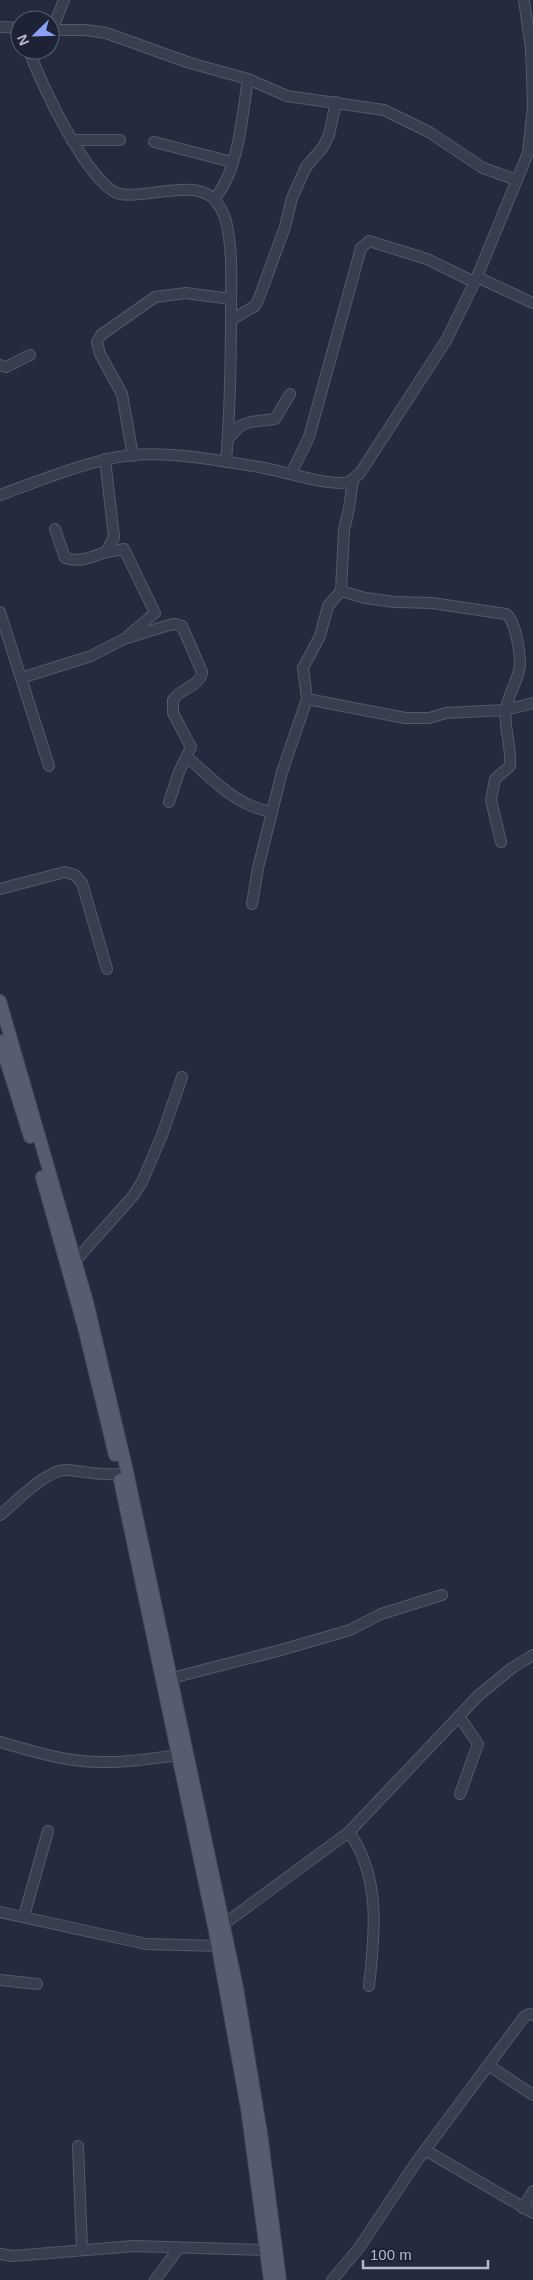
<svg xmlns="http://www.w3.org/2000/svg" width="533" height="2280" font-family="Helvetica,sans-serif">
<style>
.lines{fill:none;stroke-linecap:round;stroke-linejoin:round}
.minor-casing{stroke:#53596a;stroke-width:12}
.major-casing{stroke:#424758;stroke-width:14}
.minor{stroke:#393e4f;stroke-width:10}
.major{stroke:#575c6f;stroke-width:12}
</style>
<rect width="100%" height="100%" fill="#242b3f"/>
<g class="lines">
<!-- minor casing -->
<g class="minor-casing">
<g id="minor">
<path d="M0,27l20,1"/>
<path d="M50,30h35l21,3 84,30 58,16 39,17 97,14 45,22 54,36 34,12"/>
<path d="M52,30l12,-30"/>
<path d="M29,50c10,30 60,137 91,144 25,5 72,-15 93,4 5,5 11,15 13,23 7,29 5,60 5,90 0,51 -1,101 -5,151"/>
<path d="M72,140h48"/>
<path d="M154,142l78,20"/>
<path d="M214,199c25,-28 28,-83 34,-120"/>
<path d="M477,277l56,26"/>
<path d="M231,320l24,-14 4,-8 26,-71 7,-29 14,-31 17,-20 6,-12 7,-33"/>
<path d="M0,365l6,2 24,-12"/>
<path d="M228,439l12,-13 10,-4 25,-3 15,-25"/>
<path d="M133,456l-11,-62 -22,-40 -3,-12 4,-7 54,-38 31,-4 45,6"/>
<path d="M105,459l9,78 -8,15 18,-3 31,64 -26,22"/>
<path d="M291,474l18,-37 52,-189 8,-7 58,18 47,23"/>
<path d="M0,495c34,-12 69,-27 104,-35 50,-13 105,-1 155,7 20,3 72,20 89,15 5,-2 8,-6 12,-9l87,-134 30,-62 51,-124 5,-47 -2,-57 -7,-49"/>
<path d="M55,529l10,29c15,5 27,-1 41,-6"/>
<path d="M341,591l24,7 30,4 37,1 74,11c10,7 14,39 14,51 -1,14 -12,29 -14,44 -3,16 6,39 4,57l-15,13 -4,21 10,42"/>
<path d="M0,612l49,154"/>
<path d="M21,678l70,-22 33,-17 45,-14 7,-1 6,2 20,46c-2,15 -22,16 -29,28v13l18,34 -12,25 -10,30"/>
<path d="M307,699l98,19h24l17,-5 59,-3 28,-7"/>
<path d="M187,757c28,24 47,48 85,55"/>
<path d="M0,889l65,-17 10,3 7,8 25,86"/>
<path d="M252,904l6,-36 24,-96 25,-73 -4,-31 17,-32 8,-30 13,-15 3,-61 5,-22 4,-28"/>
<path d="M76,1260l57,-64 9,-14 20,-47 20,-58"/>
<path d="M0,1515c14,-11 47,-46 66,-45 18,1 34,6 53,4"/>
<path d="M172,1678l109,-28 69,-20 31,-16 61,-19"/>
<path d="M459,1716l19,28 -18,50"/>
<path d="M0,1742c34,10 67,20 102,20 26,1 52,-4 77,-7"/>
<path d="M349,1832c32,45 26,102 20,154"/>
<path d="M0,1912l146,32 72,2"/>
<path d="M24,1916l24,-85"/>
<path d="M224,1924l125,-92 129,-136 34,-28 21,-13"/>
<path d="M0,1980l37,4"/>
<path d="M488,2065l45,30"/>
<path d="M78,2146l4,103"/>
<path d="M425,2150l108,63"/>
<path d="M523,2208l10,-17"/>
<path d="M0,2254l13,2 121,-10 132,4"/>
<path d="M155,2280l24,-32"/>
<path d="M332,2280l27,-32 58,-87 107,-144 5,-3 4,1"/>
</g>
</g>
<!-- major casing -->
<g class="major-casing">
<g id="major">
<path d="M0,1001l87,301 39,165 111,521 24,145 19,147"/>
<path d="M0,1041l30,96"/>
<path d="M42,1177l42,150 31,128"/>
<path d="M120,1480l95,451 32,177 23,172"/>
</g>
</g>
<!-- minor -->
<use href="#minor" class="minor"/>
<!-- major -->
<use href="#major" class="major"/>
</g>
<!-- north arrow -->
<g transform="translate(35 35) rotate(247)"><circle r="24" fill="#1d2334" stroke="#5a5f70"/>
<path d="M0-4L9 19L0 12L-9 19Z" fill="#8ba1f8"/>
<text y="-8" font-size="14" font-weight="bold" text-anchor="middle" fill="#b5b9ca">N</text>
</g>
<!-- scale -->
<path d="M363 2260v8h125v-8" fill="none" stroke="#b5b9ca" stroke-width="2.5"/>
<text x="370" y="2260" font-size="15" fill="#b5b9ca" stroke="#1d2334" stroke-width="4" paint-order="stroke">100 m</text>
</svg>
